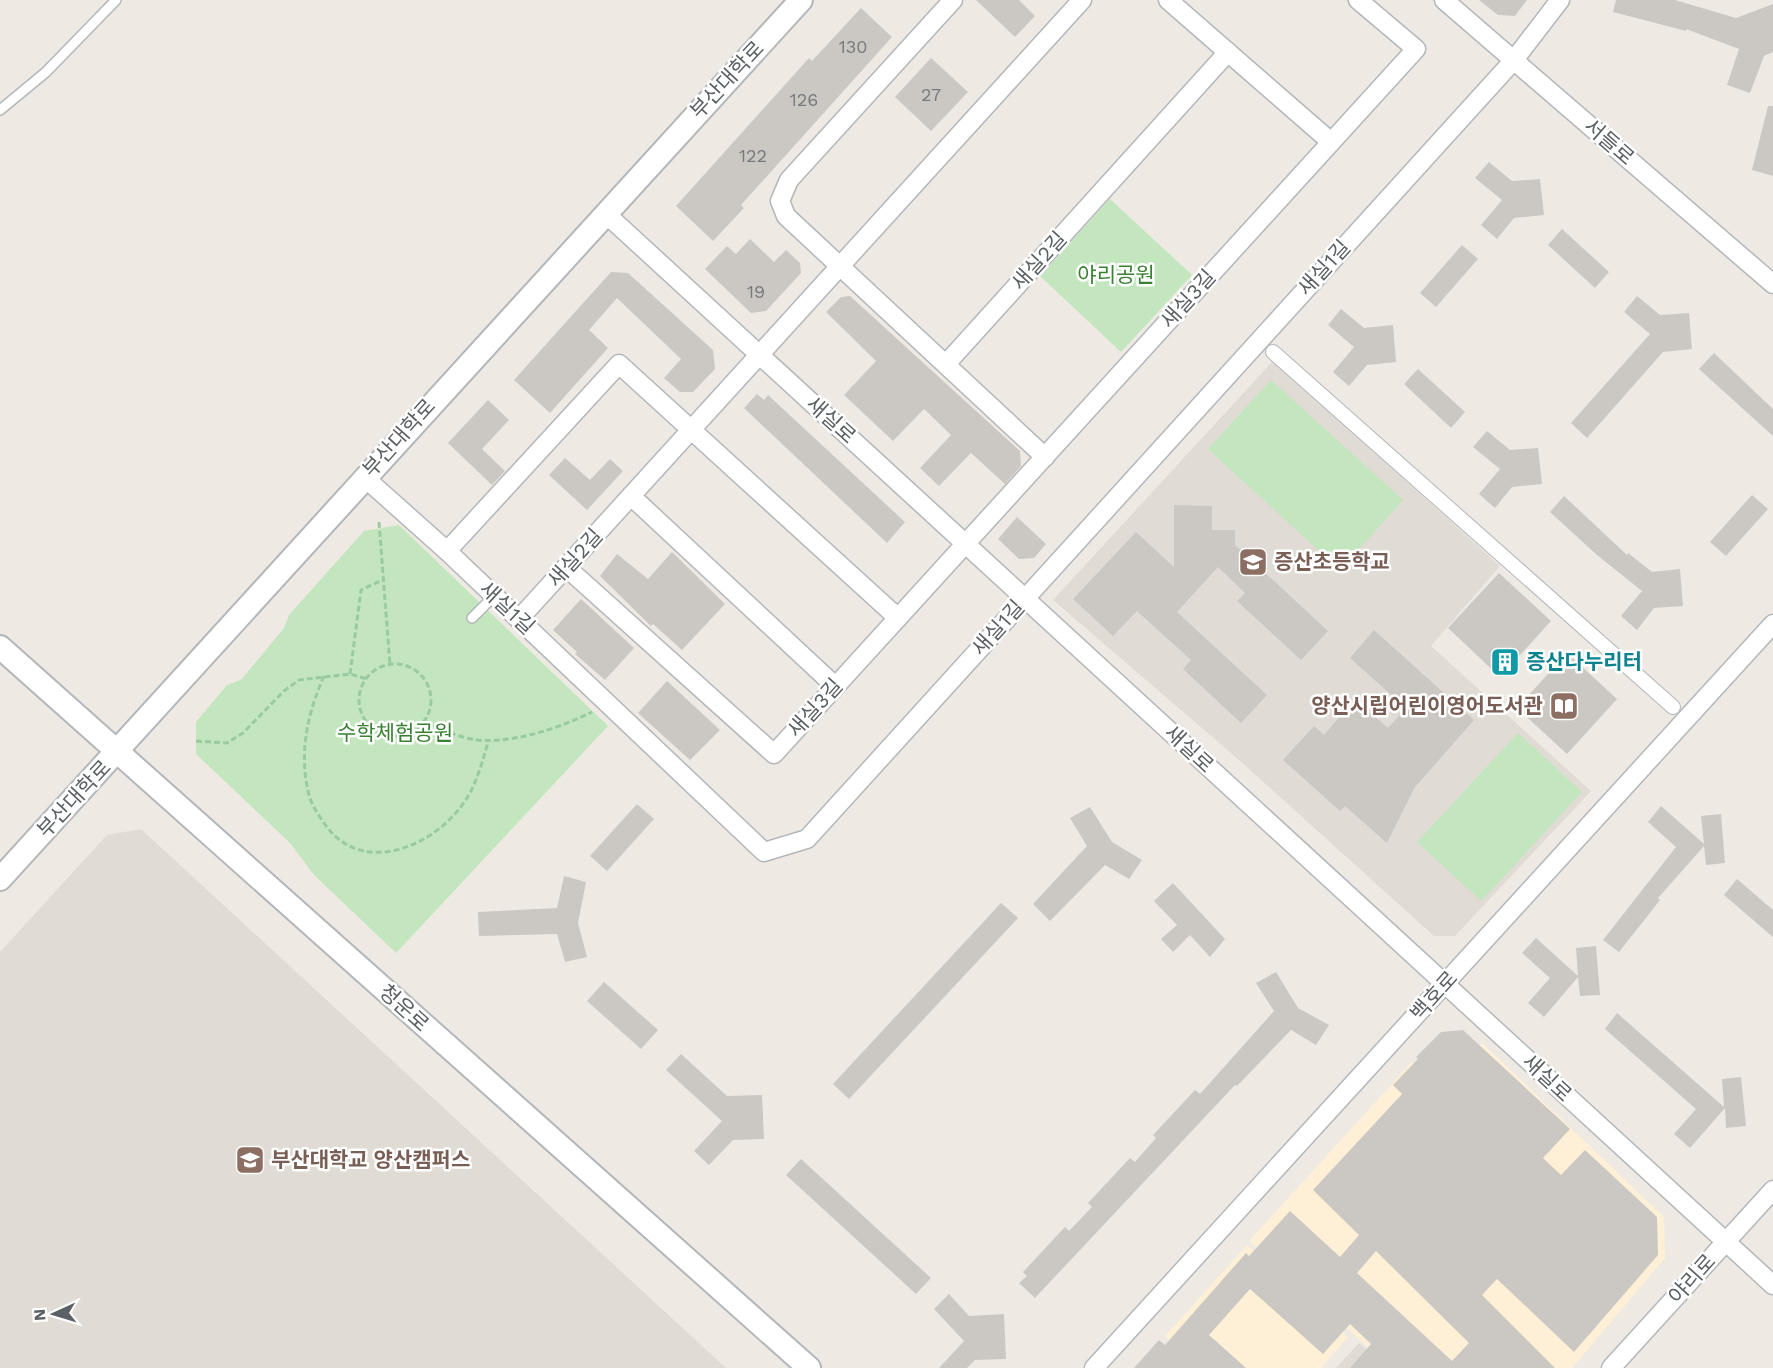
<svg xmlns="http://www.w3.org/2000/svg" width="1773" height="1368" font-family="'Work Sans','Noto Sans KR',sans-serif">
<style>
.commercial{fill:#fef0d7}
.education{fill:#e0dbd4}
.green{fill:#c3e6bf}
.building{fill:#cbc7c2;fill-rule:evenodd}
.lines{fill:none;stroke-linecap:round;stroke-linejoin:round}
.service-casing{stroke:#b3b6ba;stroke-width:12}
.pedestrian-casing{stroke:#b3b6ba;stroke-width:16}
.minor-casing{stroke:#b3b6ba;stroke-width:21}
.tertiary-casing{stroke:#b3b6ba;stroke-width:26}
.path{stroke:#99caa1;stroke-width:3;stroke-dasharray:6 3;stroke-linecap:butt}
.service{stroke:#fff;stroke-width:9}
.pedestrian{stroke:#fff;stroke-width:14}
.minor{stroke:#fff;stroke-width:18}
.tertiary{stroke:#fff;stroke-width:22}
.labels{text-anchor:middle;stroke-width:5;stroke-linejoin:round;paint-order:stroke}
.number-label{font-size:18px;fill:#777a7c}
.street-label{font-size:21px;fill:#5b6064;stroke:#fff}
.park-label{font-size:21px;fill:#398233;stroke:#fff}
.education-label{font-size:21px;font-weight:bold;fill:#785e54;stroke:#fff;text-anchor:start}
.culture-label{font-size:21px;font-weight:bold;fill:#0d838f;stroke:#fff;text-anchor:start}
</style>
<rect width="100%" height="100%" fill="#eeeae3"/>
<!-- commercial -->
<g class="commercial">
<path d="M1482,1043l182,174 1,41 -93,110h-181l-142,-127 163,-179 25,25z"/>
<path d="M1247,1245l101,92 -27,31h-120l-36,-32z"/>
</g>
<!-- education -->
<g class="education">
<path d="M1273,361l227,205 -69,80 160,145 -136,145h-21l-195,-176 -186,-160z"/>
<path d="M141,829l585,539h-726v-416l107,-117z"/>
<path d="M1359,1343l26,25h-49z"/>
</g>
<!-- green -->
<g class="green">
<path d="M1110,199l82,76 -71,77 -81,-76z"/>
<path d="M1271,380l132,120 -63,70 -132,-121z"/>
<path d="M399,525l209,201 -212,227 -82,-78 -24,-32 -94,-89v-32l31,-37 14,-5 43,-52 5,-13 75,-84z"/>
<path d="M1518,733l64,59 -101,109 -64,-59z"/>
</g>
<!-- building -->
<g class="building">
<path d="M976,0h43l16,16 -20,21z"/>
<path d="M1479,0h48l-12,16 -17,-1z"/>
<path d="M1616,0h59l61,18 37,-14v48l-9,4 -14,37 -23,-8 12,-36 -53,-20v2l-73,-19z"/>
<path d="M861,8l31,29 -151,168 3,3 -31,33 -37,-35 133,-148 3,3z"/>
<path d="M931,58l37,34 -37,39 -36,-34z"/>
<path d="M1768,106h5v70l-21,-6z"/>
<path d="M1489,162l23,19 28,-2 4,36 -30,3 -17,21 -16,-14 21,-25 -27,-22z"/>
<path d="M1562,229l47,43 -14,16 -47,-43z"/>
<path d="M750,239l24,23 12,-12 14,13 1,10 -35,38 -15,2 -46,-44 22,-23 9,8z"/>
<path d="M1462,245l16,14 -42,48 -16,-14z"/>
<path d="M611,272l17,1 85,77 2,19 -22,23h-13l-16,-14 17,-19 -64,-61 -28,32 19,18 -58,65 -36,-33z"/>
<path d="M850,296l170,155 1,15 -16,18 -34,-31 -32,33 -19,-18 31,-33 -27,-26 -31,32 -49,-46 32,-34 -50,-49 15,-15z"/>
<path d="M1637,296l23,19 29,-2 3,36 -29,3 -76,86 -16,-15 79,-89 -26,-22z"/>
<path d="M1341,309l23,19 29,-3 3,37 -29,3 -18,21 -16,-14 21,-25 -26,-22z"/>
<path d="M1714,353l59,56v27l-74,-67z"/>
<path d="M1418,369l47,43 -14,16 -47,-44z"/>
<path d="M757,394l7,6 4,-5 137,127 -18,21 -143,-135z"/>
<path d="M488,400l21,20 -27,29 23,22 -13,14 -44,-42z"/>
<path d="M1487,431l23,19 28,-2 4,36 -30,3 -17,21 -16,-14 21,-25 -27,-22z"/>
<path d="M565,458l25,22 20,-21 13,12 -36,39 -38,-35z"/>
<path d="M1752,495l16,14 -42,47 -16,-14z"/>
<path d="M1564,496l63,59 1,-2 24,19 28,-3 3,37 -29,2 -17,22 -16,-14 21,-25 -45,-36 -47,-43z"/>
<path d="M1174,505l38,1v24h23v15l93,86 -27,29 -64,-59 8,-8 -27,-26 -41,45 90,83 -26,28 -58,-54 8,-9 -54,-49 -24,25 -40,-37 63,-67 38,35z"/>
<path d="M1017,517l29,27 -12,14 -15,1 -21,-20z"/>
<path d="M672,552l53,52 -43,46 -29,-26 -2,2 -51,-50 17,-22 31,25z"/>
<path d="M1499,573l52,48 -51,56 -52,-49z"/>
<path d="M581,599l53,49 -29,32 -30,-26 2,-2 -24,-22z"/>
<path d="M1374,630l100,90 -59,67 -28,56 -42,-37 -5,5 -57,-51 31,-34 10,9 31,-36 33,29 18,-20 -56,-50z"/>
<path d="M1567,653l50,46 -50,55 -50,-46z"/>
<path d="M667,681l53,49 -30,30 -52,-47z"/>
<path d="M637,804l17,15 -47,52 -17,-15z"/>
<path d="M1661,806l43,38 -3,-28 20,-2 4,49 -19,2 -2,-19 -46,52 2,2 -41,52 -16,-12 73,-93 -28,-25z"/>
<path d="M1090,807l22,35 30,18 -13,19 -24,-14 -55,56 -17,-17 54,-58 -17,-28z"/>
<path d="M564,876l22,6 -8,41 9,34 -22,5 -8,-28 -78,2 -1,-24 79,-4z"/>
<path d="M1737,879l36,31v27l-49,-42z"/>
<path d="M1173,883l52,56 -15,18 -20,-22 -17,17 -12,-13 16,-14 -23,-24z"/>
<path d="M1001,903l17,15 -169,181 -16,-15z"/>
<path d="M1536,938l42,38 -2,-28 20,-2 4,49 -20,1 -2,-19 -34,40 -16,-14 22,-25 -28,-25z"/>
<path d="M1276,972l22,36 31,17 -13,20 -25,-15 -54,56 -2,-1 -200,213 -16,-15 8,-7 -4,-4 42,-45 4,4 23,-24 -4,-4 42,-45 5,4 21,-24 -3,-3 42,-45 5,4 74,-83 -18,-28z"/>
<path d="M604,982l54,48 -17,19 -54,-48z"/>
<path d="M1617,1013l107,94 -2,-28 19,-2 5,49 -20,2 -1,-20 -35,40 -16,-14 22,-25 -91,-80z"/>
<path d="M1463,1030l107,99 -27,29 18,17 24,-25 72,67 1,38 -84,97 -77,-73 -15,16 73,73h-205l21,-24 -21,-20 -27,30 -73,-65 -41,46 37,33h-112l25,-28 6,5 81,-92 3,3 41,-45 50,46 19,-22 -46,-45 89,-96 -9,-9 25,-26 -2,-2 25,-25zM1376,1251l93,92 -17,18 -95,-88z"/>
<path d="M681,1054l46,42 35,-1 2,44 -31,1 -24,25 -15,-14 28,-30 -56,-51z"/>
<path d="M801,1159l130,119 -15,16 -130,-119z"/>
<path d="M949,1294l20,22 35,-2 2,45 -31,1 -8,8h-28l25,-27 -30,-32z"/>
</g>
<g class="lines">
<!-- service casing -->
<g class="service-casing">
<g id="service">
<path d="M0,110l46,-38 70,-72"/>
<path d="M472,618l22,-22"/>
</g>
</g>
<!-- pedestrian casing -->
<g class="pedestrian-casing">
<path id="pedestrian" d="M1273,352l400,355"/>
</g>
<!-- minor casing -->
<g class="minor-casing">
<g id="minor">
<path d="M953,0l-164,180 -9,21 6,15 259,241"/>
<path d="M1168,0l163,142"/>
<path d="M1444,0l329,284"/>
<path d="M605,213l1168,1072"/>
<path d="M946,364l282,-312"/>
<path d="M364,477l83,74 317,301 43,-13 707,-779 46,-60"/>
<path d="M631,496l204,190"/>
<path d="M447,551l172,-187 279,254"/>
<path d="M566,567l208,187 642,-705 -58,-49"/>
<path d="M519,619l563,-619"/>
<path d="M1094,1368l679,-744"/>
<path d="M1611,1368l162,-178"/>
</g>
</g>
<!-- tertiary casing -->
<g class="tertiary-casing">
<g id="tertiary">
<path d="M0,647l809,721"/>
<path d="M0,879l801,-879"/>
</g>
</g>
<!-- path -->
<g class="path">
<path d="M379,522l11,143"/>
<circle cx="395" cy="700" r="36"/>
<path d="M350,674l11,-84 21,-10"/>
<path d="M324,676c-16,36 -25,75 -16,115 2,11 9,22 16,32 38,56 113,23 143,-25 11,-18 16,-39 22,-59"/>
<path d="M425,722c16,7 35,16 53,18 38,3 81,-12 114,-28"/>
<path d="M196,741l31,2 16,-10 41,-42 15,-11 51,-6 17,5"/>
</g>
<!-- service -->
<use href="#service" class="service"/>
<!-- pedestrian -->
<use href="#pedestrian" class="pedestrian"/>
<!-- minor -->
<use href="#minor" class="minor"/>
<!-- tertiary -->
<use href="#tertiary" class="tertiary"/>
</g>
<!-- icons -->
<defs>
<g id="school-square" transform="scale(1.5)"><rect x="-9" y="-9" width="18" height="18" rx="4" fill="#8d6e63" stroke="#fff"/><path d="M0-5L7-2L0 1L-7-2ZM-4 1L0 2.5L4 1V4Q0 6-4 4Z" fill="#fff"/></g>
<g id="building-square" transform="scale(1.5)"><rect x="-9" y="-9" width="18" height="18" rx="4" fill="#0f9aa8" stroke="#fff"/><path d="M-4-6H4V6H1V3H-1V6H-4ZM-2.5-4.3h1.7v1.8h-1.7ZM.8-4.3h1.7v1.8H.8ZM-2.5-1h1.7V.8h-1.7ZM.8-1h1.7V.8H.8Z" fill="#fff"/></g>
<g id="library-square" transform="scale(1.5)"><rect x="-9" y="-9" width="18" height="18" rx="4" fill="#8d6e63" stroke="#fff"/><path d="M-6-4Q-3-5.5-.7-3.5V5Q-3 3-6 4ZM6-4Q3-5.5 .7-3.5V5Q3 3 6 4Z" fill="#fff"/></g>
</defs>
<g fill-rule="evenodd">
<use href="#school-square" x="1253" y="562"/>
<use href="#building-square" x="1505" y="662"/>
<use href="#library-square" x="1564" y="706"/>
<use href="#school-square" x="250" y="1160"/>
</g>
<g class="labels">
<!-- number labels -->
<g class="number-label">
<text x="853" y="53">130</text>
<text x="931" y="101">27</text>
<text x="804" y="106">126</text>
<text x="753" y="162">122</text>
<text x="756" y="298">19</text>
</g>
<!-- street labels -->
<g class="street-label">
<text transform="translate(727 80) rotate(-47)" y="7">부산대학로</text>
<text transform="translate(1609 142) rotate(41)" y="7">서들로</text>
<text transform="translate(1039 261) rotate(-48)" y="7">새실2길</text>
<text transform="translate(1324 268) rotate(-48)" y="7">새실1길</text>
<text transform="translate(1188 299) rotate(-48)" y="7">새실3길</text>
<text transform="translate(831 420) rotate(42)" y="7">새실로</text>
<text transform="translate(399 438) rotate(-48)" y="7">부산대학로</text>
<text transform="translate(575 558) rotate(-48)" y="7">새실2길</text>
<text transform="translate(507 608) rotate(43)" y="7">새실1길</text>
<text transform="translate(998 628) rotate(-48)" y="7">새실1길</text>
<text transform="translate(815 708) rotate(-48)" y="7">새실3길</text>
<text transform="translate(1189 749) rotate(43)" y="7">새실로</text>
<text transform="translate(74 799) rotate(-47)" y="7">부산대학로</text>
<text transform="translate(1434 996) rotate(-48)" y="7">백호로</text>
<text transform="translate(404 1008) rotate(42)" y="7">청운로</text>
<text transform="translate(1547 1078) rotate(43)" y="7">새실로</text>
<text transform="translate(1692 1279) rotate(-48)" y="7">야리로</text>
</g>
<!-- park labels -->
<g class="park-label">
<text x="1116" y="282">야리공원</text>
<text x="395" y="740">수학체험공원</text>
</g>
<!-- education labels -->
<g class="education-label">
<text x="1274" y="569">증산초등학교</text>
<text x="1543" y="713" text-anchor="end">양산시립어린이영어도서관</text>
<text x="271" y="1167">부산대학교 양산캠퍼스</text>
</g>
<!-- culture labels -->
<g class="culture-label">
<text x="1526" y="669">증산다누리터</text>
</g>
</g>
<!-- north arrow -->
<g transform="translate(54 1314) rotate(266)" stroke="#ffffff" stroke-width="4.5" paint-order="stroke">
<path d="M0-4.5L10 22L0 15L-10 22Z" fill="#5b6064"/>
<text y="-9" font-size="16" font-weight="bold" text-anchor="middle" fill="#5b6064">N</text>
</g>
</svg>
